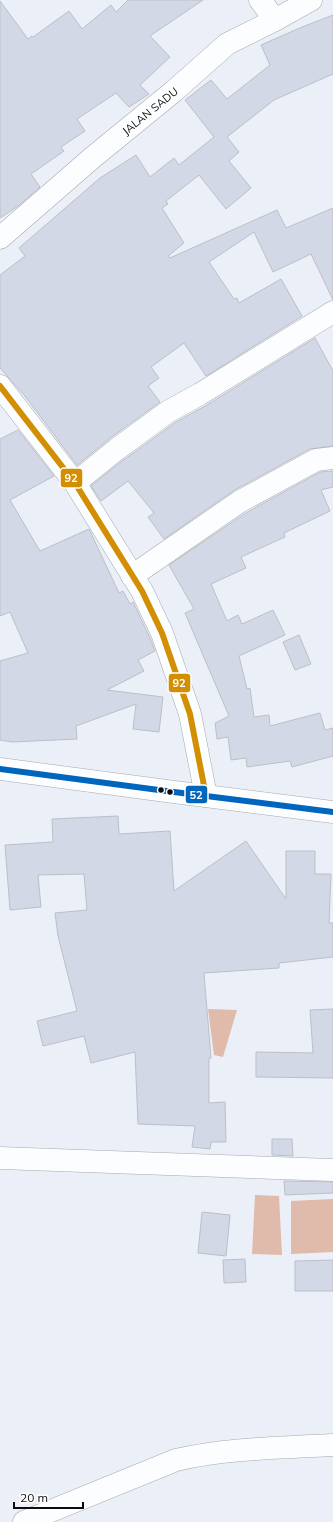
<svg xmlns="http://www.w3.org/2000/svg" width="333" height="1522" font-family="Mulish,sans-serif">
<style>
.water{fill:#e0baaa}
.building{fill:#d3d8e6;stroke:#bcbfc6}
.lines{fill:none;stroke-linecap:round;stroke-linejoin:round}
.minor-casing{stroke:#a6a9af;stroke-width:23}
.highway-casing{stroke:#a6a9af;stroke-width:23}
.minor{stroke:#fcfdfe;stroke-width:22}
.highway{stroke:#fcfdfe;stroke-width:22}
.bus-1-casing{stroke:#fff;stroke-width:9}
.bus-2-casing{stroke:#fff;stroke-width:9}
.bus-1{stroke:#d38f03;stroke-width:6}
.bus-2{stroke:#0065bd;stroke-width:6}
.bus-dot{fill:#0a0c11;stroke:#fff;stroke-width:1.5}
.labels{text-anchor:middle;stroke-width:3;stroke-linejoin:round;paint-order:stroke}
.street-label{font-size:11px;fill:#0a0c11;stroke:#fff}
.line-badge{stroke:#fff;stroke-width:1.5}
.badge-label{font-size:11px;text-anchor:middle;font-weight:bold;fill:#fff}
</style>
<rect width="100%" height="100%" fill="#ebeff8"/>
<!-- water -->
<g class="water">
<path d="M208,1009l29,1 -14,47 -9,-2z"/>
<path d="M255,1195l24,1 3,59 -30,-1z"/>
<path d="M333,1199v53l-42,2v-53z"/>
</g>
<!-- building -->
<g class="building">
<path d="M128,0h75l-53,36 20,21 -30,28 9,9 -20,13 -13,-14 -39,26 8,12 -24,16 3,4 -33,23 9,13 -22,19 -18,12v-217l28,38 4,-3 1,1 36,-26 13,18 29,-24 5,7z"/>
<path d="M333,15v59l-59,26 -47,37 12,15 -10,9 22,27 -25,21 -27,-34 -33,26 2,3 -6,4 22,35 -16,13 2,2 107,-48 9,18 47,-20v92l-22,-46 -38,18 -19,-40 -45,30 25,37 3,-1 2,5 42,-24 21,37 -96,60 -22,-33 -33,24 8,11 -11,8 12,16 -51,37 -32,26 -53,-70 -24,-27v-93l25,-19 -6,-8 81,-70 36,-23 14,22 24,-19 5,7 35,-28 -29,-37 26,-20 16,19 43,-34 -9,-20 41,-18z"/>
<path d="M315,338l18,33v75l-23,3 -77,42 -69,48 -16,-22 6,-4 -26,-32 -27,20 -10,-15 34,-27 51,-37 31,-17z"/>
<path d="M18,430l36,46 -44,24 30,51 49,-22 30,64 4,-2 7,13 3,-2 17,36 5,13 -17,9 6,11 -37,19 56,7 -4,35 -26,-3 3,-25 -60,22 1,13 -65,3 -12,-2v-79l28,-8 -18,-41 -10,4v-177z"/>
<path d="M333,471v16l-12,3 9,21 -46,22 1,4 -44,20 5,11 -35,16 16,37 11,-6 4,9 31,-14 12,25 -46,21 8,33 3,-1 4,29 15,-2 1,11 50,-13 5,17 8,-2v28l-41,11 -2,-6 -43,6 -1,-9 -15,2 -3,-23 -11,2 -2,-16 14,-7 -44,-103 9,-4 -25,-44 77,-52 74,-41z"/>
<path d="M299,635l12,29 -16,6 -12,-28z"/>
<path d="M118,816l1,18 51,-3 4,60 72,-50 40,58v-48h29v23h16l-2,49h4v34l-54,6v5l-75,5 7,85h-2v45l16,-1 1,40h-15l-1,7 -18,-2 3,-21 -57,-2 -3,-72 -44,11 -7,-27 -41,10 -6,-25 40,-10 -19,-75 -3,-23 32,-3 -3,-36 -46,1 3,32 -31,3 -5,-65 48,-3 -1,-23z"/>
<path d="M333,1009v69l-77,-1v-25l57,1 -3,-43z"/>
<path d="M272,1139h20l1,17 -21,-1z"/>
<path d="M284,1181l49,1v11l-48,2z"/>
<path d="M202,1212l28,3 -4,41 -28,-3z"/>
<path d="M245,1259l1,23 -22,1 -1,-23z"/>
<path d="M333,1260v31h-38v-30z"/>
</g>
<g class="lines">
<!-- minor casing -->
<g class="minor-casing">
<g id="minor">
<path d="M260,0l15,20"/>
<path d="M0,238l92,-80 82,-67 53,-47 48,-24 36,-20"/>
<path d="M0,386l75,97 67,108 20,42 28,81 16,82"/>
<path d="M75,483l42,-34 52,-38 31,-17 133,-82"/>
<path d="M132,576l107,-74 77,-42 17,-2"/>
<path d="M0,1158l333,12"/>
<path d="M24,1522l152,-62c52,-12 105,-12 157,-15"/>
</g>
</g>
<!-- highway casing -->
<g class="highway-casing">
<path id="highway" d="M0,769l174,23 159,20"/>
</g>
<!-- minor -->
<use href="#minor" class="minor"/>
<!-- highway -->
<use href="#highway" class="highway"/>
<!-- bus-1 casing -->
<g class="bus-1-casing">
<path id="bus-1" d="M0,386l75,97 67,108 20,42 28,81 16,82"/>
</g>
<!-- bus-2 casing -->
<g class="bus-2-casing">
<path id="bus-2" d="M0,769l174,23 159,20"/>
</g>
<!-- bus-1 -->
<use href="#bus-1" class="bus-1"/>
<!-- bus-2 -->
<use href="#bus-2" class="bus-2"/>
</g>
<!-- markers -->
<g class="bus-dot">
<circle cx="161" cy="790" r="3.5"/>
<circle cx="170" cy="792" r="3.5"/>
</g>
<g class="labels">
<!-- street labels -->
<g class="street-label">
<text transform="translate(150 111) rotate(-39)" y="4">JALAN SADU</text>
</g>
</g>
<g class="line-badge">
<rect x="60" y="468" width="23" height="20" rx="4" fill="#d38f03"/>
<rect x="168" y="673" width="23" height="20" rx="4" fill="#d38f03"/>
<rect x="185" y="785" width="23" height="19" rx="4" fill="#0065bd"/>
</g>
<g class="badge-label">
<text x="71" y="482">92</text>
<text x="179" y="687">92</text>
<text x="196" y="799">52</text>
</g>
<!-- scale -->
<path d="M14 1502v6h69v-6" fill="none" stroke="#0a0c11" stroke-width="2"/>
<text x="20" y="1502" font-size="12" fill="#0a0c11" stroke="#ffffff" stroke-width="3" paint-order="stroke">20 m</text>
</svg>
